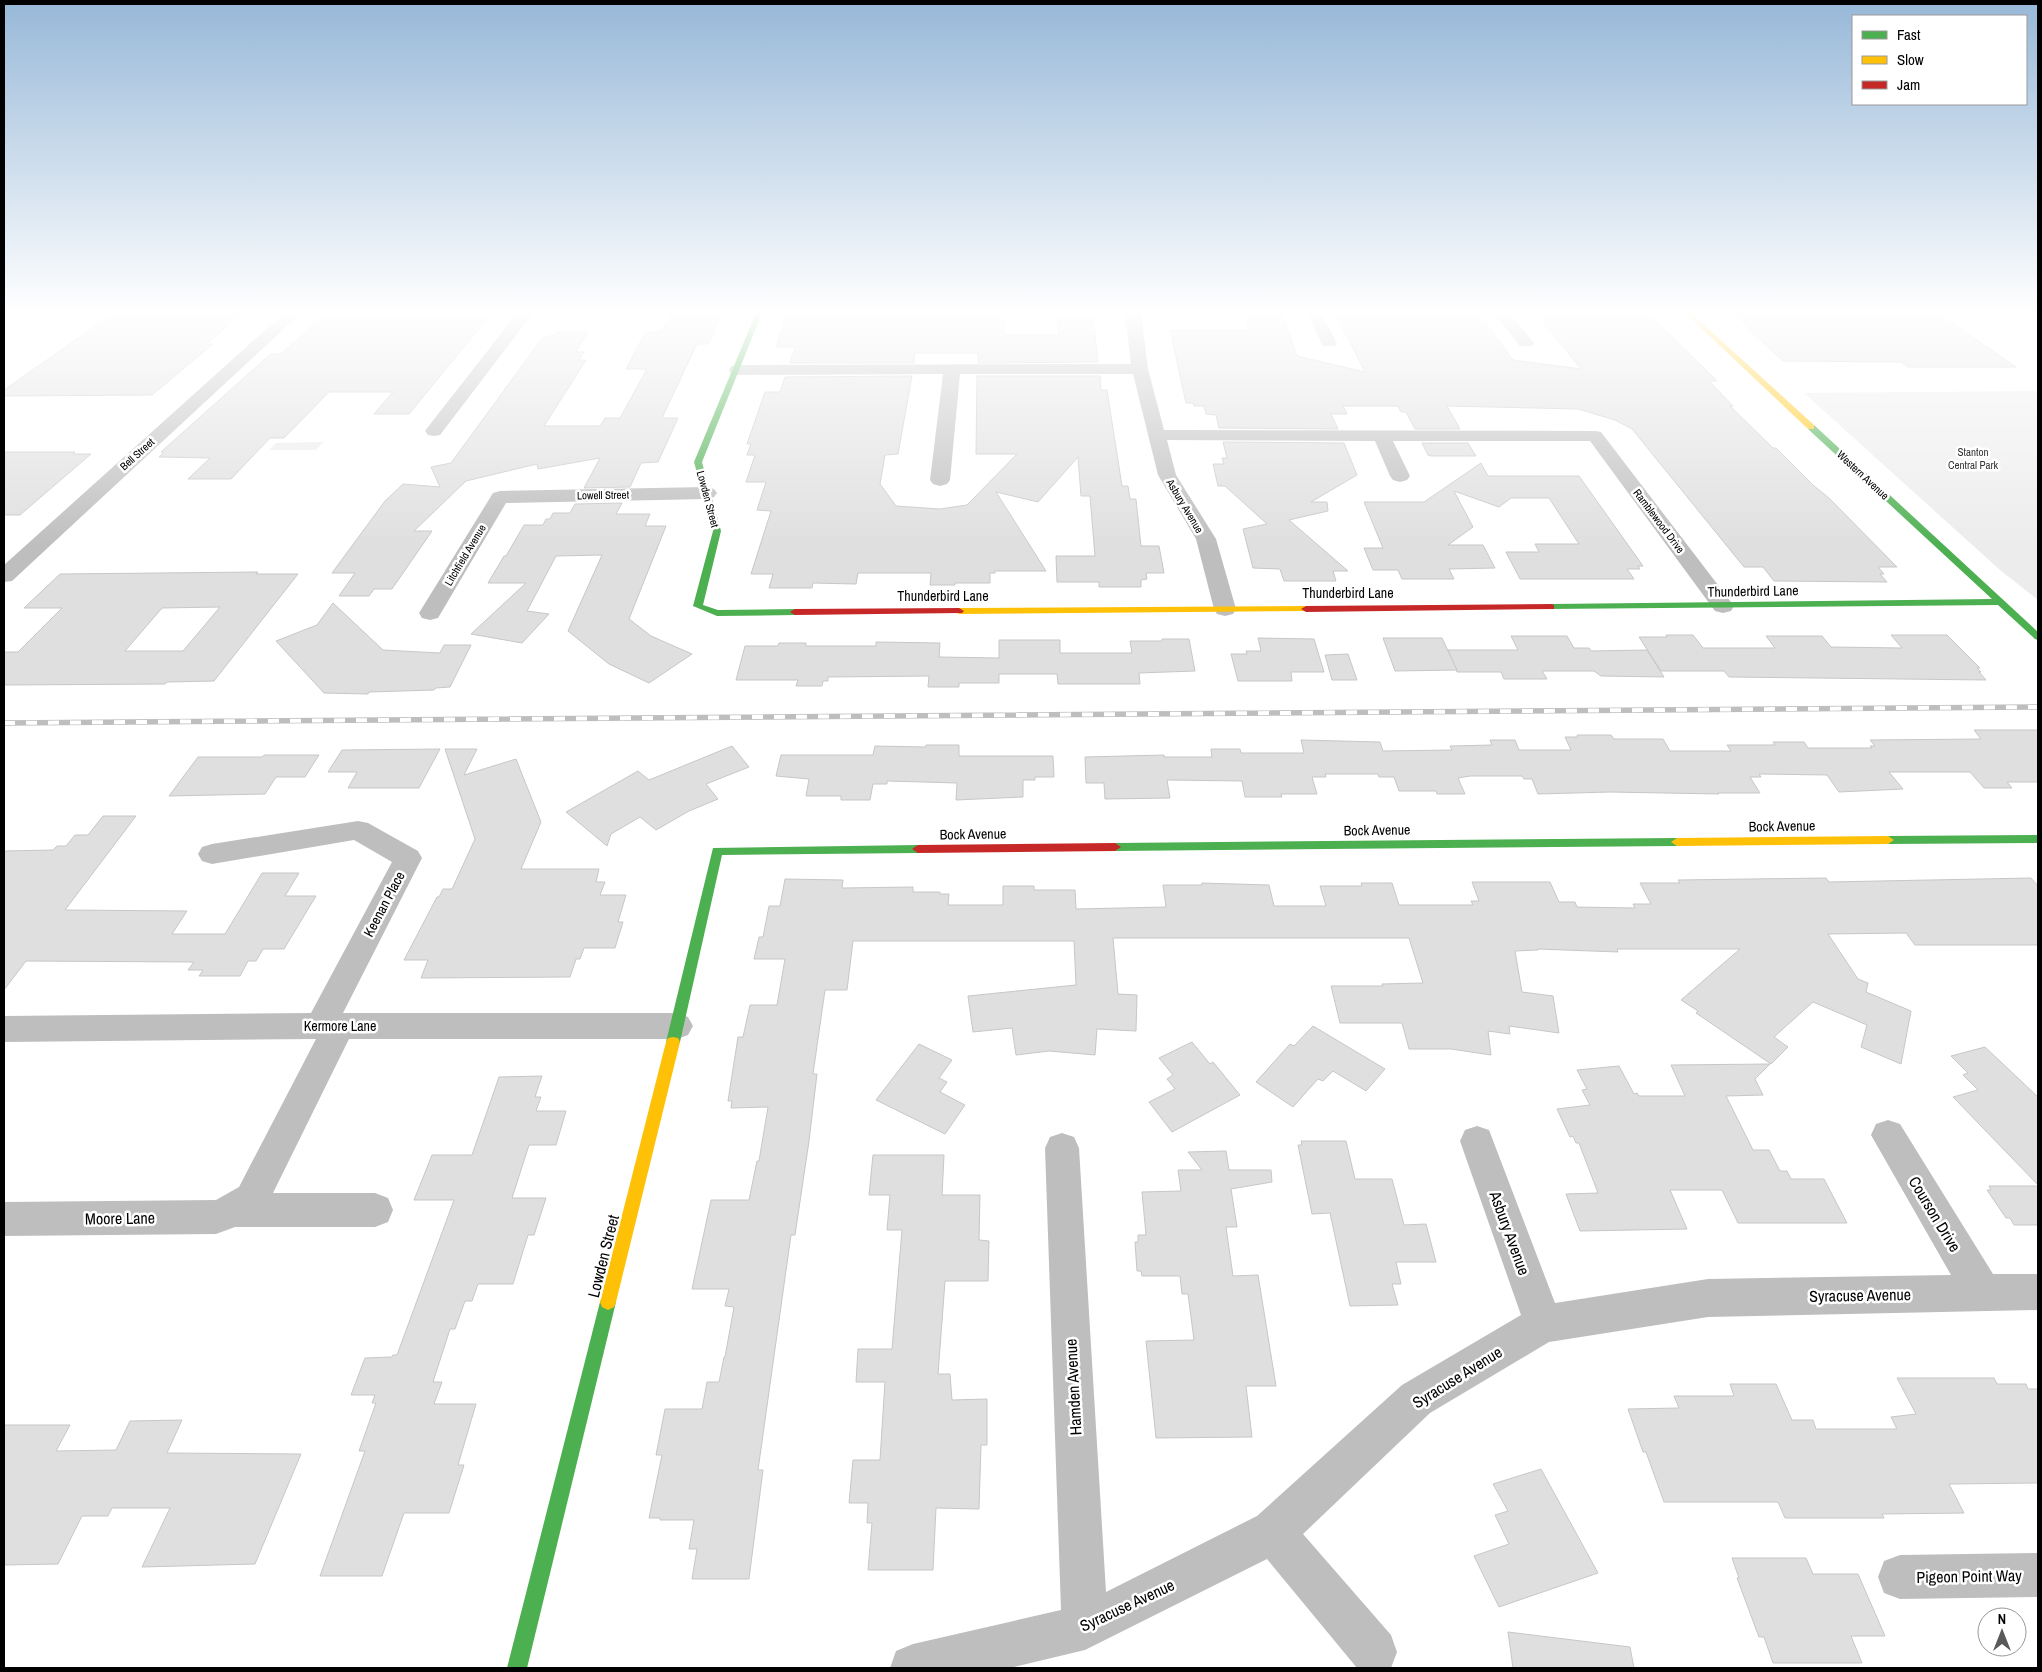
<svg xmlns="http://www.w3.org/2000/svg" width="2042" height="1672" font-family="'Archivo Narrow',sans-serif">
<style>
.green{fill:#ececec}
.building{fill:#dfdfdf;stroke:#c7c7c7;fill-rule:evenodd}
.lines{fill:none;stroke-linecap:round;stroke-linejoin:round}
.street{fill:#bebebe;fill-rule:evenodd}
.fast{fill:#4caf50;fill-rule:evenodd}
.slow{fill:#ffc107;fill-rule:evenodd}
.jam{fill:#c62828;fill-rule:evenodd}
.rail-casing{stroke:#bebebe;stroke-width:5.5}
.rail{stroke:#fff;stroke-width:4;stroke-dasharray:11;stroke-linecap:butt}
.labels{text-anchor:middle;stroke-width:5;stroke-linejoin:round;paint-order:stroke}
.far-park-label{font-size:11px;fill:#333;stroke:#fff}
.far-street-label{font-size:11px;fill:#000;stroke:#fff}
.street-label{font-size:14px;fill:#000;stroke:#fff}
.near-street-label{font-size:16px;fill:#000;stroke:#fff}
</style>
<rect width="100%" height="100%" fill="#fff"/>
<!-- green -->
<g class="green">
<path d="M2038,391v209l-38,-30 -196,-177z"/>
<path d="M323,442l-7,8h-47l7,-7z"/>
</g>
<!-- building -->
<g class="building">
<path d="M114,313h129l-37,31h7l-61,51 -148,1v-6z"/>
<path d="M672,313h50l-14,31h-11l-35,74h16l-20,44 -17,1 -11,24 -46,1 16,-30 -62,11 -1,-5 -71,17 -52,50h18l-40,58h-18l-5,7h-30l16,-23h-23l53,-72 18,-17 37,3 -9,-20 20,-4 92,-126 12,-2 2,-3h31l-12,20h8l-5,8h7l-42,66h56l5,-8h15l27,-49h-21l19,-36 17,-2z"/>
<path d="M788,313h216v22h55l-2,-19 36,2 5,44 -120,1v-10h-63l-1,10h-124l5,-16h-19z"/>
<path d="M1250,313h32l15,43 68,16 -29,-57h144l33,45 68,9 -45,-56 113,1 68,67h-8l24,25h-3l43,42h3l37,37 16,13 68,69h-19l6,7h-4l7,8 -113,-1 -11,-14h-19l-112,-138 -17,-9 -37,-11 -131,-3 13,23h-45l-9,-17h-5l-3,-6h-55l4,8h-16l7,15 -119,-1 -3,-13 -10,-1 -2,-8h-10l-1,-3h-7l-16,-73h79l-4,-12h7z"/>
<path d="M1736,313h202l78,54h-108l-7,-5 -118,-1 -35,-32h2l-16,-15h3z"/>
<path d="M319,319h168l-78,95h-35l19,-22h-64l-45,46h-14l-39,41h-43l22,-21 -51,-1 5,-5h-3l105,-94 4,-4h11z"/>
<path d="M912,376l-14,78 -13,1 -5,29 16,22 44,3 27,-4 50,-51h-41l1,-78h123l1,14h6l15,96h6l2,13h6l5,47h18l5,27h-18l1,6 -6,1v7h-42v-5h-42l-1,-26h39l-5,-60h-9l-3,-39 -40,45 -42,-10 50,79h-51v2h-5v10h-35v2h-25l1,-12h-73l-2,11 -43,-1 -1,5h-43l4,-14h-22l20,-63 -14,-1 9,-28h-20l9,-27h-8l4,-11h-4l18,-52h15l5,-15z"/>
<path d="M1223,442l121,1 13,32 -46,27h16l1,9 -39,9 59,51h-15l3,10h-52l-4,-12 -27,-1 -10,-39 24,-5 -42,-38h-7l-5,-22h11l-2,-6h5z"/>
<path d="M1422,443h46l8,13h-45l-3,-1z"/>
<path d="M4,452h71l-2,2h18l-71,61h-16z"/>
<path d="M1481,463l7,13h91l64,90h-5l2,3h-13l7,10h-114l-14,-27h33l-4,-8h44l-30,-46h-38l-12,9 -45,-16 19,36 -25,18h35l12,23 -46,1 5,10h-52l-4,-9h-25l-9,-22h19l-19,-46h60z"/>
<path d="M622,503l-6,11h34l-5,12h21l-37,93 22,17 41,18 -43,29 -40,-19 -41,-33 34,-76 -46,1 -29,55 22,3 -27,29 -51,-9 55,-51h-38l16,-27h2l18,-31h19l3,-6h4l3,-6h17l5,-9z"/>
<path d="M258,572l-2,2h42l-84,107 -47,1 -2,2 -161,1v-33h14l44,-44h-38l36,-34zM220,607l-37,44h-58l37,-43z"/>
<path d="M333,603l50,47 57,3 4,-8h27l-21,42 -14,1 -2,2 -65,2 -1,2 -44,-1 -48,-52 41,-16z"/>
<path d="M1666,635h27l10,13h72l-9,-12h56l9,11 71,1 -11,-13h56l33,33h-3l4,4h-2l7,8 -257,-3 -5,-6h-63l-22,-34h28z"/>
<path d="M1511,636h56l7,12h15l2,3 56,-1 17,27 -63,-1 -7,-5h-52l5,8h-43l-3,-7h-44l-9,-22h70z"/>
<path d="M1258,638l56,1 10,33h-33l1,9h-54l-7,-27h16l-1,-3h15z"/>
<path d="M1383,638h59l15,32 -62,1z"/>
<path d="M1162,639h27l6,32 -56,2 1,11h-82l-1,-10h-58v9h-40v4h-31l1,-11 -101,1v4h-5l-1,5h-26l2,-6h-62l9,-34h33l1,-3h27v3h70v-4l64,1 -1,14 60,1v-18h61v13h72l-2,-12h32z"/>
<path d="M1348,654l9,26h-25l-7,-25z"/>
<path d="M1974,730h64v52h-31l5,6h-28l-14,-16h-81l14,17 -64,3 -12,-17 -68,-1 2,3h-11l10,16h-42l1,1 -109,-2 -72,2 -6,-15h-8l-2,-3h-52l-12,2 7,16h-28l-1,-3h-37l-5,-14h-15l-1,-3h-53l1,3h-14l5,17h-36l1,3h-37l-3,-16 -75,-1 3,18 -65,1 -1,-16h-18l-1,-26 79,-2v2h48l-1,-8h29l1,4h63l-3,-13 79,2 3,9 69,-1 -2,-4 42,-1 -2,-5h25l4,10h52l-6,-13h13l-1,-2h34l3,4h49l7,12h61l-4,-6h48l-2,-3h31l4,6h64l-2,-2h5l-5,-6 111,-1z"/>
<path d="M926,745h33v11h94l1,21h-19v3h-12v17l-67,3 1,-17 -70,-2v3h-14l-3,16h-29v-4h-35l3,-17 -33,-3 5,-21h92l2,-9 51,1z"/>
<path d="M732,746l17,21 -43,17 12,15 -29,12 -33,19 -16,-13 -29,17 -4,12 -41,-34 72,-41 11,9z"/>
<path d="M440,749l-21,39h-71l9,-16h-29l14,-22z"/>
<path d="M445,749h32l-13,26 52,-16 25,63 -20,47h78l-3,13h9l-5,13h26l-8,27h5l-8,26h-31l-4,11h-4l-6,18 -149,1 7,-18h-24l33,-63h2l4,-8h9l23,-50z"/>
<path d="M264,755h55l-14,22h-29l-11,17 -96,2 29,-39h64z"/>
<path d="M103,816h33l-71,94 122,1 -15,23h53l37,-61h37l-14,23h31l-32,53h-21l-7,12h-8l-8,15h-41l4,-6h-15l6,-8 -168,-1 -22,29v-139l49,-1 4,-4h9l9,-11h13z"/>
<path d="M1826,878l3,4 202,-4 7,8v59h-123l-9,-12 -78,1 30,45 10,4 -2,9 45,19 -10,53 -40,-17 6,-22 -54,-23 -39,35 14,10 -17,17 -75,-51 2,-2 -17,-11 59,-51h-123l1,3 -80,-3v1l-23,1 7,41 31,4 6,37 -50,-7 1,8 -22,-3 3,24 -40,-6h-42l-7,-26h-62l-9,-37h52l-1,-2 41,-1 -14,-45h-296l5,56 19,1 -1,36 -39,-2 -2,26 -46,-4 -33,4 -4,-27 -39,4 -5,-36 108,-11 -2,-44h-221l-6,49h-22l-12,84h4l-8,67 -14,94h-4l-33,235h5l-14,109h-57l5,-30h-8l5,-29h-34v-2h-11l13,-63h-6l9,-46h37l5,-27h12l5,-25h1l9,-50 -9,-1 4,-17h-37l19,-89h38l8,-39h2l9,-54 -37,1 1,-7h-4l10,-64h5l7,-32h27l8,-46h-31l5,-22h4l6,-31h11l5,-27 58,1 -1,8 71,-1v5h27v2h9l-1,11h55v-19h31v4h41l1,19 90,-2 -3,-22h39v-2l67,2 5,21h52l-6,-20h42l-1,-3h31l7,22h74l-2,-4h8l-7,-19h78l9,20h16l2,5 58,1 -2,-4h18l-11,-21h40l-2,-3z"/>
<path d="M1313,1026l72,43 -19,22 -33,-20 -10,10 -5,-2 -25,28 -37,-25 34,-38 4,2z"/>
<path d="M1192,1042l18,22 3,-2 27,33 -68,37 -23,-30 26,-13 -8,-10 6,-4 -14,-17z"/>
<path d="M919,1044l33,16 -13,18 8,4 -7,10 25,13 -20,29 -69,-34z"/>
<path d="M1985,1047l53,50v88l-85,-88 25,-7 -15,-15 5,-2 -17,-17z"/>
<path d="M1770,1064l-15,15 8,16 -37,1 27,54h16l11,21h7l4,8h33l23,44h-109l-16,-33h-52l17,39 -107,2 -14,-37 32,-1 -19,-50h-3l-3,-7 -3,1 -13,-28 33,-4 -8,-15 5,-1 -10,-19 42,-4 15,28 3,-1 2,3h46l-14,-31z"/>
<path d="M542,1076l-7,21h6l-5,14h30l-10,34h-27l-17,53h34l-12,37h-6l-15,49h-35l-6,17h-7l-10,28h-5l-17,53h9l-8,22h42l-18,61h6l-15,48h-45l-22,63h-62l45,-125h-6l17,-48h-4l3,-8h-24l14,-37 27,-1 1,-2h4l57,-155h-40l18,-45h40l27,-78z"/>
<path d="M1301,1141h45l9,38h37l12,46 22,-1 10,38h-40l5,22h-9l6,21 -48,1 -20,-93 -18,1 -14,-69h4z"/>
<path d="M1226,1151l3,19h42l1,12 -41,7 6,38h-11l7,49 25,-1 18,111h-30l6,51 -96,1 -10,-97 48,-1 -6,-46h-6l-2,-18h-38l-1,-5h-4l-2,-29h3v-7h8l-4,-43 39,-1 -3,-21h24l-14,-18z"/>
<path d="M873,1155h71l-2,40h38l-1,45 10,1 -1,40h-43l-7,93h12l2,26 35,-1v46h-6l-2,64 -43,-1 -3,62h-65l4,-47h-5l1,-20h-19l4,-43h27l5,-78h-29l2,-33h34l10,-119h-15l3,-35h-21z"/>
<path d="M1989,1186h49v39h-24l-4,-7h-4l-19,-28h4z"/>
<path d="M1897,1378h97l3,6h29l2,5h10v94l-89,1 15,29 -82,1 2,4h-99l-7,-16h-114l-18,-50h-3l-15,-43 51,-1 -5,-12h60l-4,-12h46l16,36h21l3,9h81l-6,-12 25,-3z"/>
<path d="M182,1420l-15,33 134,1 -46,110 -113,3 28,-59h-58l-4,8h-26l-24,48 -54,1v-140h66l-14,26 60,-1 14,-29z"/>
<path d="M1541,1469l57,104 -99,34 -25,-51 35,-12 -14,-29 13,-4 -15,-27z"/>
<path d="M1732,1558h74l7,16h45l27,62h-34l11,27h-89l-9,-26h-5l-22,-59h2z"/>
<path d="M1508,1632l122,15 4,21h-121z"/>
</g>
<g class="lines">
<!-- street -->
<g class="street">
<path d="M284,313h17l-289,268 -8,1v-17z"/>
<path d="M517,313h16l-93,122 -6,1 -6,-1 -3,-4 3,-4z"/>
<path d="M1125,313h16l7,56 16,61 431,1 6,1 133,174 -3,5 -8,2 -8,-2 -125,-170h-197l17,35 -3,4 -7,2 -7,-2 -3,-4 -15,-35 -208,-1 9,35 40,64 20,70 -3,5 -8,2 -8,-2 -3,-5 -18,-70 -38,-64 -25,-101h-173l-10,106 -3,4 -7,2 -7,-2 -3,-4 13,-106 -206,1 -6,-1 -2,-4 2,-4 6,-1 394,-1z"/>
<path d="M1307,313h14l16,30 -2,3h-12z"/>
<path d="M1494,313h15l25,30 -2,3h-12z"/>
<path d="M707,487l7,2 3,4 -3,4 -7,2 -201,4 -68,115 -8,2 -8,-2 -3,-5 74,-120 7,-2z"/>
<path d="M358,821l10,2 50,28 4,7 -79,155h334l11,4 5,9 -5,9 -11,4h-328l-76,154h102l13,5 5,12 -5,12 -13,5h-140l-19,7 -212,2v-34l212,-2 23,-13 77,-148 -312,3v-26l307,-3 81,-151 -38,-22 -142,24 -10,-3 -4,-7 4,-7 10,-3z"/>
<path d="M1888,1120l12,4 93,150h45v36l-330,7 -159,25 -119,71 -127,121 88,101 6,17 -6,16h-34l-90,-109 -182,91 -75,18h-120l6,-17 17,-7 148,-34 -16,-462 5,-11 12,-4 12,4 5,11 27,444 151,-76 145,-131 119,-70 -61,-174 5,-11 12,-4 12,4 66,173 153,-24 243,-4 -80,-140 5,-11z"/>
<path d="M2038,1553v44l-138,2 -16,-6 -6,-16 6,-16 16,-6z"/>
</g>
<!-- fast -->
<g class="fast">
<path d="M756,313h6l-60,149 19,69 -18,74 15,5 77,-1 5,3 -5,3 -78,1 -24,-10 20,-75 -19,-69z"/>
<path d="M1808,425h6l224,207v8l-3,-1 -37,-34 -450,4v-4l3,-1 441,-5 -184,-170z"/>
<path d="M2038,835v8l-150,1 -6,-4 6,-4z"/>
<path d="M1677,838l6,4 -6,4 -562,5 -6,-4 6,-4z"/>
<path d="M918,845l6,4 -6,4 -196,2 -42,187 -2,4 -5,1 -5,-1 -2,-4 47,-194z"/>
<path d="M608,1294l6,3 2,5 -89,366h-20l93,-366 2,-5z"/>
</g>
<!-- slow -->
<g class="slow">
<path d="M1685,313h6l123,112v4h-6z"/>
<path d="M1306,606l3,1v4l-350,3 -5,-3 5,-3z"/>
<path d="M1888,836l6,4 -6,4 -211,2 -6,-4 6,-4z"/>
<path d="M673,1037l5,1 2,4 -64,260 -2,5 -6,3 -6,-3 -2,-5 66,-260 2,-4z"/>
</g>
<!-- jam -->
<g class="jam">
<path d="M1551,604l3,1v4l-248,3 -5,-3 5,-3z"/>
<path d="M959,608l5,3 -2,2 -167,2 -5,-3 5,-3z"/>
<path d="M1115,843l6,4 -6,4 -197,2 -6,-4 6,-4z"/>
</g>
<!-- rail casing -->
<g class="rail-casing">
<path id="rail" d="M4,723l2034,-16"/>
</g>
<!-- rail -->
<use href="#rail" class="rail"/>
</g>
<!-- sky -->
<linearGradient id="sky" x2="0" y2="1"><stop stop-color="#97b8d8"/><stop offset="0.57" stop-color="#fff"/><stop offset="1" stop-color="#fff" stop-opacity="0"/></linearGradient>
<rect width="2042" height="547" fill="url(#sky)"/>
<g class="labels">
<!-- far-park labels -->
<g class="far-park-label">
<text x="1973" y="456">Stanton<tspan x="1973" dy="13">Central Park</tspan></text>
</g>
<!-- far-street labels -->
<g class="far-street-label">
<text transform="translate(137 454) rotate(-42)" y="4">Bell Street</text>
<text transform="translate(1863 475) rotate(43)" y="4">Western Avenue</text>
<text transform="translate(603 495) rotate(-1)" y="4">Lowell Street</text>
<text transform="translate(708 499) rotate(75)" y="4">Lowden Street</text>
<text transform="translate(1185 506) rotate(59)" y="4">Asbury Avenue</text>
<text transform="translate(1659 521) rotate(53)" y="4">Ramblewood Drive</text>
<text transform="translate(465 555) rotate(-59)" y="4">Litchfield Avenue</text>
</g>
<!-- street labels -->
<g class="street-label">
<text transform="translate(1753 591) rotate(-1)" y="5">Thunderbird Lane</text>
<text x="1348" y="598">Thunderbird Lane</text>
<text x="943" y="601">Thunderbird Lane</text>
<text transform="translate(1782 826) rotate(-1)" y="5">Bock Avenue</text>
<text transform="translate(1377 830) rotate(-1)" y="5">Bock Avenue</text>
<text transform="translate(973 834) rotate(-1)" y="5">Bock Avenue</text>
<text transform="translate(384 904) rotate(-62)" y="5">Keenan Place</text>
<text x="340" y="1031">Kermore Lane</text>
</g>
<!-- near-street labels -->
<g class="near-street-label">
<text transform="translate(1935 1214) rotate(59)" y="6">Courson Drive</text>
<text transform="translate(120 1218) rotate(-1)" y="6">Moore Lane</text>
<text transform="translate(1510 1233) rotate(70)" y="6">Asbury Avenue</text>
<text transform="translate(603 1256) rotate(-76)" y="6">Lowden Street</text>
<text transform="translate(1860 1295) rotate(-1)" y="6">Syracuse Avenue</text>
<text transform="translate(1457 1377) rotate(-32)" y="6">Syracuse Avenue</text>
<text transform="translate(1073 1387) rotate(-93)" y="6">Hamden Avenue</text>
<text transform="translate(1969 1576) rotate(-1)" y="6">Pigeon Point Way</text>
<text transform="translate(1127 1605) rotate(-25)" y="6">Syracuse Avenue</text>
</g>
</g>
<!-- border -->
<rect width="2042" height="1672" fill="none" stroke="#000000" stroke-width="10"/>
<!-- legend -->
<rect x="1852" y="15" width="175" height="90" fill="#ffffff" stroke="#999999"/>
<rect x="1862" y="31" width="25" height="8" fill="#4caf50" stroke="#999999"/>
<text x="1897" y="40" font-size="15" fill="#000000">Fast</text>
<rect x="1862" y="56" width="25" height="8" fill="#ffc107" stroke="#999999"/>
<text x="1897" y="65" font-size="15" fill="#000000">Slow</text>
<rect x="1862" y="81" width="25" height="8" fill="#c62828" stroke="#999999"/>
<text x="1897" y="90" font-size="15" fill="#000000">Jam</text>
<!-- north arrow -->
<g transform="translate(2002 1632)"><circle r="24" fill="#ffffff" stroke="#999999"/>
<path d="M0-4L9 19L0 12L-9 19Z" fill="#595959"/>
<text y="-8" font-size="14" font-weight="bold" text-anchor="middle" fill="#000000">N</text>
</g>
</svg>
